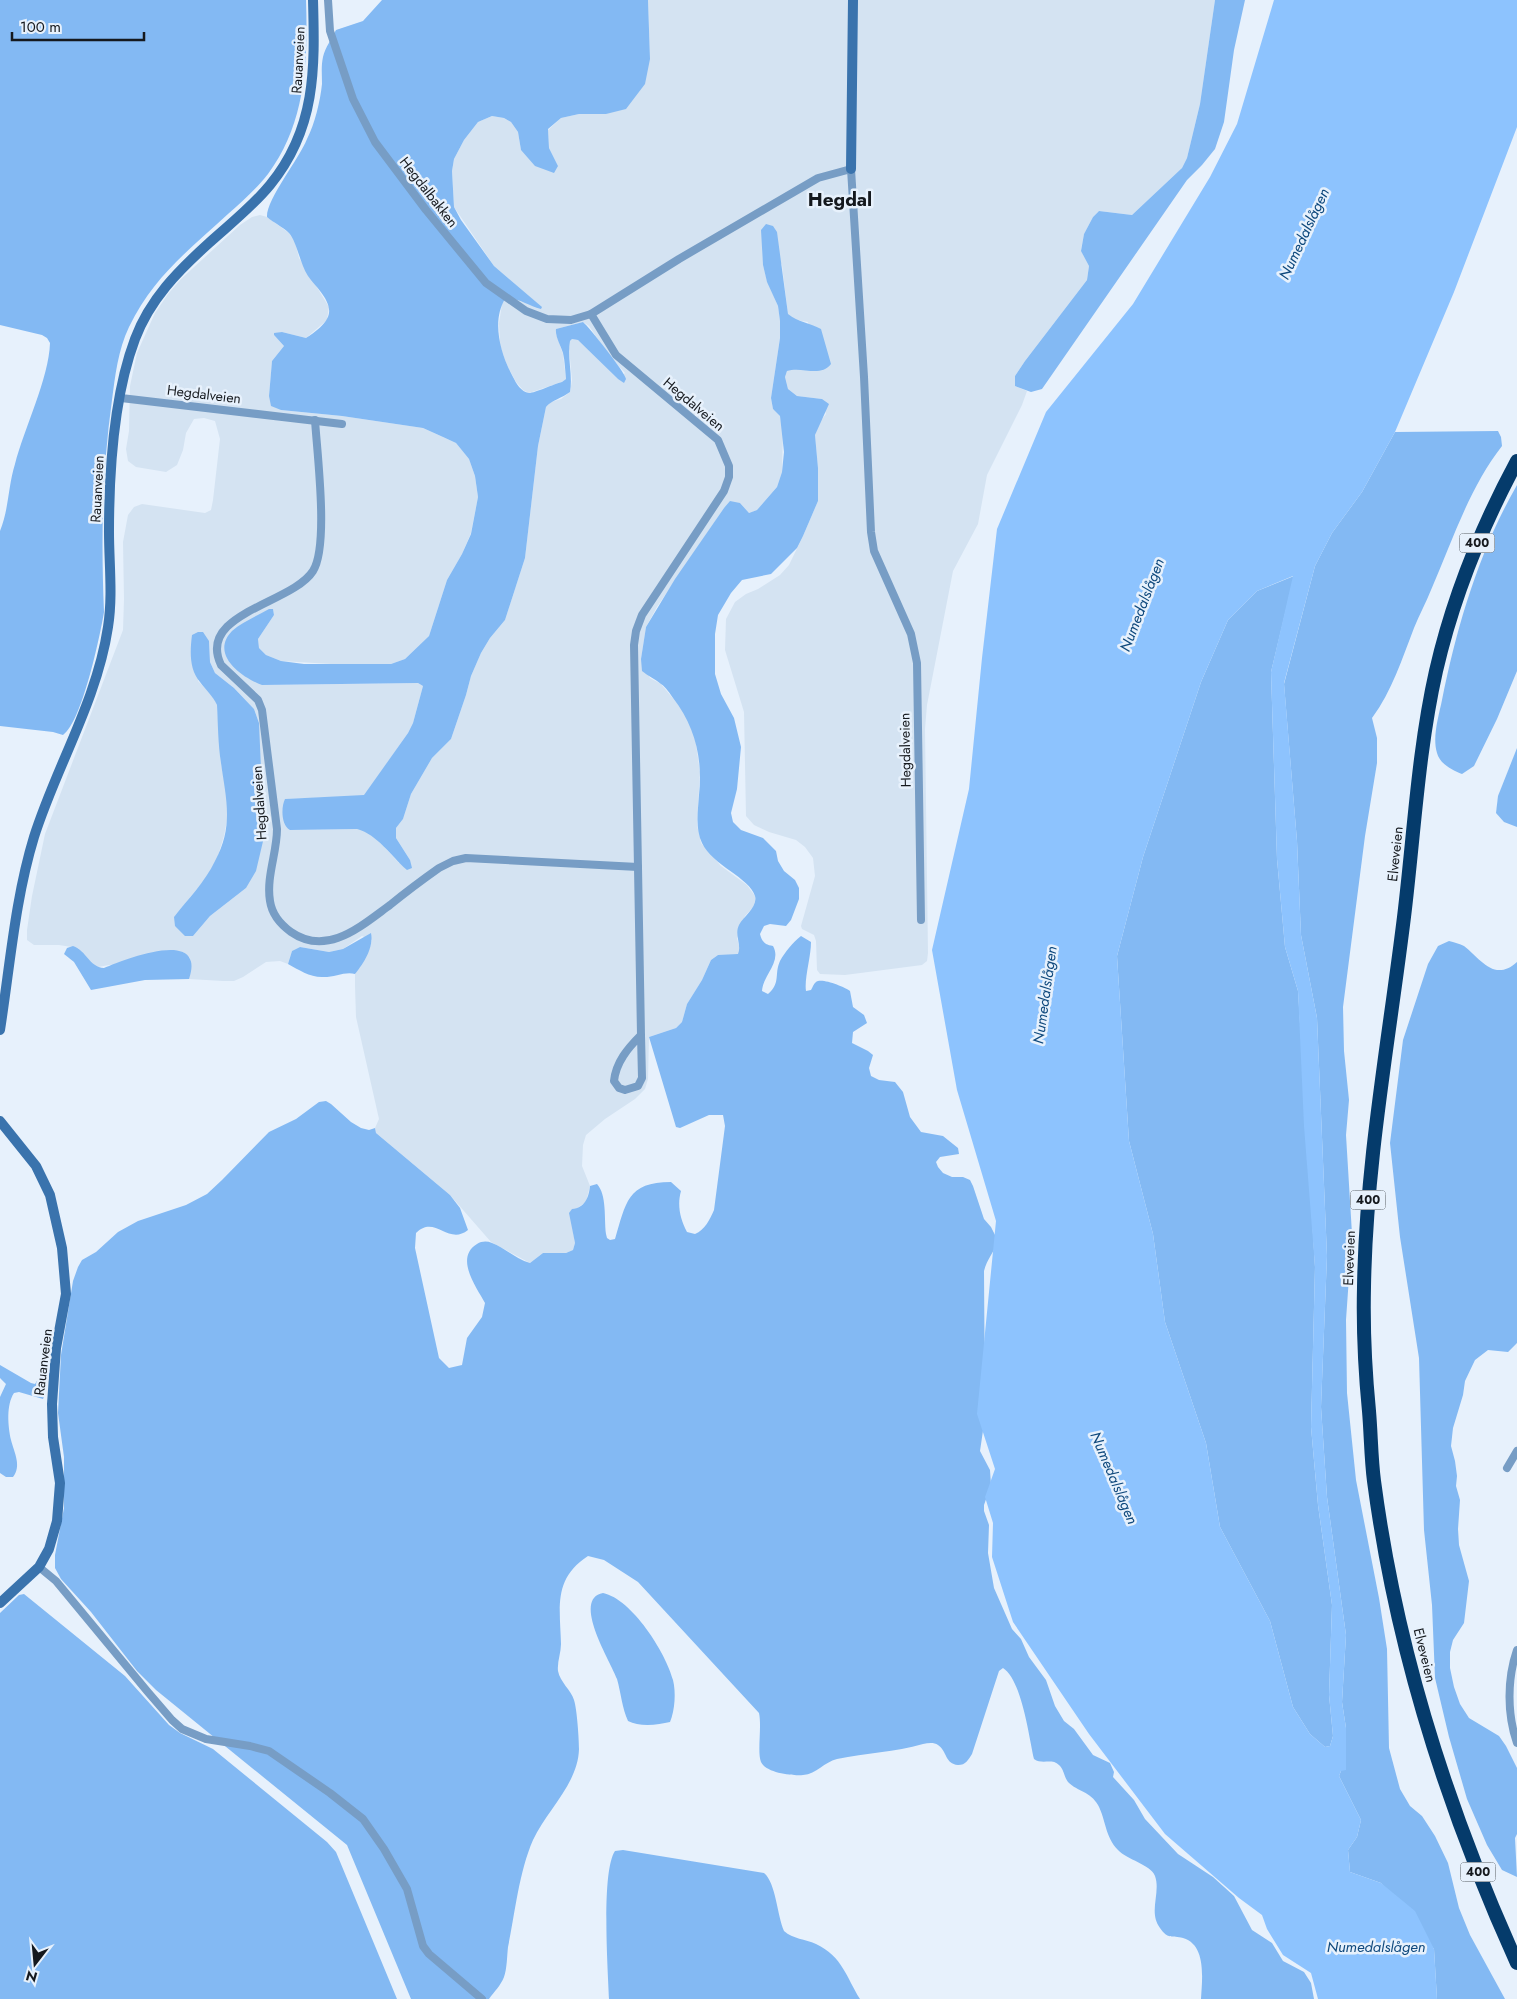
<svg xmlns="http://www.w3.org/2000/svg" width="1517" height="1999" font-family="Jost,sans-serif">
<style>
.built{fill:#d4e3f2;fill-rule:evenodd}
.forest{fill:#83b9f3}
.water{fill:#8dc3fe;fill-rule:evenodd}
.lines{fill:none;stroke-linecap:round;stroke-linejoin:round}
.street{stroke:#779dc5;stroke-width:8}
.secondary{stroke:#3a73ad;stroke-width:10}
.highway{stroke:#053b6b;stroke-width:14}
.labels{text-anchor:middle;stroke-width:5;stroke-linejoin:round;paint-order:stroke}
.shield{fill:#e7f1fc;stroke:#545a61;stroke-width:1}
.shield-label{font-size:12px;font-weight:bold;fill:#15191e}
.street-label{font-size:14px;fill:#15191e;stroke:#e7f1fc}
.water-label{font-size:15px;font-style:italic;fill:#0f497d;stroke:#e7f1fc}
.district-label{font-size:19px;font-weight:bold;fill:#15191e;stroke:#e7f1fc}
</style>
<rect width="100%" height="100%" fill="#e7f1fc"/>
<!-- built -->
<path class="built" d="M648,0h567l-15,104 -13,54 -5,10 -50,47 -33,-4 -6,6 -9,17 -3,16 8,16 -2,14 -62,81 -10,15v10l12,5 -5,14 -35,70 -9,49 -25,47 -26,134 -2,24 3,224 -1,8 -5,4 -77,10 -25,-1 -3,-4 -1,-29 -2,-6 -12,-6 -1,-3 14,-50 -2,-18 -8,-11 -9,-7 -27,-8 -15,-7 -8,-9 -2,-104 -19,-62 1,-31 9,-17 11,-8 12,-5 22,-14 9,-10 14,-29 15,-35v-33l-3,-33 4,-12 7,-9 -4,-15 -25,-3 -9,-7 -3,-12 2,-6 6,-2 25,2 -10,-49 -12,-2 -8,-5 -6,-50 -20,-35 1,35 4,16 11,25 2,15v17l-9,60 2,11 7,7 3,16 -1,40 -5,15 -20,23 -8,3 -9,-10 -16,5 -67,99 -11,20 -5,32 9,19 11,6 25,30 9,23 5,35 -3,53 4,18 20,23 26,19 8,11v9l-10,11 -8,22 3,12 -2,5h-20l-7,5 -9,20 -15,24 -5,18 -6,6 -27,9 -1,42 -3,10 -10,10 -30,20 -19,16 -3,10 -1,21 8,20 -4,16 -16,11 5,30 -2,7 -7,3h-23l-13,10 -39,-21 -41,-47 -74,-62 -1,-5 4,-9 -23,-102 -1,-31v-12l14,-24 3,-10 -10,-4 -19,13 -14,3 -29,-5 -8,4 -4,13 -8,-3 -14,1 -23,15 -9,4h-11l-34,-2 2,-15 -1,-6 -7,-6 -85,15 -6,-3 -14,-16 -19,-3h-25l-7,-5v-10l5,-34 13,-62 78,-204 1,-31 -1,-57 5,-27 6,-8 8,-3 63,9 6,-3 2,-10 7,-61 -5,-18 -11,-3 -10,1 -8,14 -3,17 -6,15 -11,7 -30,-5 -8,-6 -2,-12 3,-18 1,-45 7,-33 18,-40 13,-19 13,-15 59,-54 12,-8 8,-2 7,2 22,16 6,9 4,16 30,49 -2,13 -21,18 -24,-6 -8,3 10,11 -12,15 -3,35 12,14 61,6 81,12 33,15 13,16 6,17 3,21 -7,36 -9,21 -15,26 -18,56 -24,23 -14,5 -43,1 -67,-4 -15,-6 -7,-7 -1,-9 16,-24 -1,-6 -32,16 21,60 156,-2 5,3 -10,37 -5,10 -44,63 -79,3 5,31 67,-1 9,2 11,8 22,24 11,-3 -14,-22v-10l7,-9 8,-25 21,-36 19,-19 15,-44 5,-19 10,-23 9,-15 15,-18 20,-62 13,-112 8,-39 5,-5 10,-3 9,-7 2,-12 -3,-32 1,-7 2,-2 6,1 9,7 31,32 7,-6 -18,-20 -18,-27 -6,-4 -27,7v5l7,20 2,17 1,8 -4,3 -33,11 -6,-3 -7,-8 -10,-19 -6,-18 -1,-22 3,-19 3,-5 10,-1 23,6 -44,-38 -40,-59 -2,-36 2,-12 10,-19 14,-18 14,-6 12,2 7,4 7,10 3,18 37,16 -9,-18 -1,-18 13,-12 18,-4h27l44,-55zM209,641l1,21 5,11 19,15 20,21 5,14 -13,165 -36,28 -17,20 -19,-19 32,-39 11,-19 7,-23 3,-16v-25l-6,-32 -4,-58 -3,-8 -16,-16z"/>
<!-- forest -->
<g class="forest">
<path d="M0,0h306c2,61 0,123 -38,174 -11,14 -26,28 -40,40 -40,37 -74,62 -99,113 -11,23 -14,49 -17,73 -10,71 -11,140 -8,212 -4,24 -22,110 -41,123l-10,-3 -53,-6v-195c9,-22 8,-45 15,-67 9,-35 34,-86 35,-121l-3,-5 -5,-3 -42,-10z"/>
<path d="M382,0h266l2,59 -5,25 -19,25 -20,5h-27l-18,4 -13,11 1,19 9,18 -4,7 -19,-7 -14,-16 -3,-18 -7,-10 -7,-4 -12,-2 -14,6 -14,18 -10,19 -2,12 2,36 7,13 33,46 48,41 -1,2c-13,-3 -22,-12 -36,-10 -14,23 -4,56 8,78 3,6 8,15 16,16 6,0 25,-9 33,-11l4,-3c-1,-9 -1,-18 -3,-26 -2,-7 -8,-16 -7,-24l27,-7c6,5 42,50 43,57l-2,4 -6,-4 -40,-39 -6,-1 -2,2c-3,17 3,34 0,51 -8,6 -18,8 -24,15l-8,39 -13,112 -20,62 -15,18 -9,15 -10,23 -5,19 -15,44 -19,19 -21,36 -8,25 -7,9v10l14,22 2,8 -5,2c-17,-15 -29,-35 -50,-41l-67,1c-9,-5 -9,-23 -5,-31l79,-4 44,-62 5,-10 10,-37 -5,-3 -156,2c-19,-7 -53,-30 -30,-54 10,-9 25,-15 37,-22h4l1,6 -16,24 1,9 7,7 15,6 23,3h87l14,-5 24,-23 18,-56 15,-26 9,-20 7,-37 -3,-21 -6,-17 -13,-16 -13,-6 -20,-9 -81,-12 -61,-6 -10,-4 -2,-10 3,-35 12,-15 -10,-11v-2l8,-1 24,6c8,-5 22,-15 23,-25 2,-13 -14,-27 -21,-37 -8,-12 -11,-34 -19,-43 -6,-6 -15,-10 -22,-16 -1,-17 32,-58 40,-78 8,-16 13,-37 15,-55 0,-9 -1,-18 1,-27 2,-9 9,-19 13,-27l27,-9z"/>
<path d="M1215,0h30l-11,50 -10,72 -9,27 -13,16 -15,15 -145,209 -11,3 -16,-6v-10l10,-15 62,-81 2,-14 -8,-15 3,-17 9,-17 6,-6 33,4 50,-47 5,-10 13,-54z"/>
<path d="M766,224l7,2 4,6 11,82c10,8 22,9 33,15l10,35c-11,14 -29,2 -44,7l-2,6 3,12 9,7 25,3 7,5 -14,31 3,33v33l-15,35 -6,12 -26,26 -29,6 -11,13 -13,22 -3,19v40l6,20 13,24 7,29 -4,42 -6,24 2,9 8,8 22,8 13,13 2,10 6,10 11,9 4,8v11l-8,21 -5,6 -16,-2 -6,2 -4,8c2,8 5,11 13,12 9,16 -10,29 -11,45l6,3c13,-11 6,-20 12,-33 5,-9 13,-19 21,-25l10,6c0,15 -7,37 -5,49l5,-1c2,-3 3,-8 7,-9 7,-2 27,6 32,10l3,16 11,8 3,8 -14,9 -1,11 16,8 5,4 -4,13 2,8 8,4 16,2 8,10 7,25 11,15 22,4 15,12 1,6 -19,3 -4,5 2,5 5,6 9,4h11l7,3 3,6 11,33 7,8 7,14c-4,11 -11,18 -14,30l1,146 -5,34 10,19 1,15 -7,20v6l5,14 -1,28 6,35 18,41 9,10 8,18 17,23 9,26 9,15 10,8 19,26 17,8 4,9 -1,5 21,23 11,19 33,35 35,23 21,19 18,34 20,13 11,18 21,11 7,11 3,16h-113c1,-19 6,-54 -18,-61 -11,-3 -15,2 -23,-10 -12,-16 1,-35 -5,-52 -5,-12 -28,-16 -37,-26 -13,-13 -12,-30 -20,-45 -8,-14 -20,-13 -30,-23 -4,-5 -4,-13 -9,-17 -7,-7 -17,0 -25,-6 -5,-21 -12,-79 -31,-91l-4,3 -27,83c-4,6 -6,11 -14,11 -13,-1 -11,-14 -20,-20 -4,-3 -10,-2 -15,-1 -28,8 -57,9 -86,15 -13,3 -20,15 -34,16 -10,1 -37,-2 -42,-13 -4,-10 1,-35 -2,-49l-121,-131 -34,-22 -16,-4c-35,23 -28,51 -27,88 0,9 -4,18 -3,27 2,11 13,19 16,29 3,9 5,39 5,49 -1,35 -32,61 -46,91 -14,32 -18,73 -25,107 -1,9 -1,22 -4,30 -3,8 -10,15 -15,22h-78l-64,-154 -191,-155 -19,-19 -46,-59 -30,-33 -6,-11v-13l9,-47v-51l-6,-44 3,-58 12,-74 5,-14 4,-7 14,-8 22,-20 20,-11 48,-16 21,-11 15,-14 47,-48 27,-13 23,-17 7,-1 5,3 20,18 10,6 8,2 6,-2 1,5 74,62 10,13 8,22c-20,16 -33,-16 -52,3l-1,15 24,110 10,10 13,-3 5,-27 15,-21 3,-14c-8,-15 -31,-45 -8,-59 5,-3 10,-3 15,-1 13,5 24,16 38,20l13,-10h23l7,-3 2,-7 -6,-30 3,-4c13,-1 17,-12 18,-23l7,-2c10,11 7,34 9,50l1,4 3,2 5,-1c11,-36 12,-57 56,-57l10,9c-4,14 -1,28 6,41l8,2c10,-4 15,-15 19,-24l11,-84 -2,-11h-14l-29,13 -4,-1 -27,-90 27,-9 6,-6 5,-18 15,-24 9,-20 7,-5 20,-1c4,-9 -4,-19 1,-29 5,-9 19,-18 16,-29 -5,-18 -43,-31 -53,-53 -7,-15 -4,-32 -3,-48 4,-36 -4,-69 -26,-97 -3,-4 -7,-11 -12,-14 -6,-5 -13,-8 -19,-13l-1,-12 5,-32 29,-48 49,-71 6,-7 10,2 9,10 8,-3 20,-23 5,-15 2,-20 -4,-36 -7,-7 -2,-11 9,-60v-17l-2,-15 -11,-24 -4,-17 -2,-35z"/>
<path d="M1498,431l3,6 1,9c-33,42 -50,96 -71,144 -5,13 -12,25 -17,38 -12,31 -22,63 -42,90l5,20v25l-12,73 -22,171 1,44 5,49 -3,35 6,99 -6,86 1,73 9,87 23,118 8,51 2,99 11,41 10,17 12,10 13,20 13,27 11,45 11,27 35,64h-68l-3,-50 -53,-66 -31,-11 -2,-22 9,-13 4,-17 -22,-44 2,-5 5,-43 -4,-26 4,-67 -19,-138 -6,-90 6,-151 -10,-238 -16,-83 -4,-94 -13,-157 31,-118 17,-33 30,-41 33,-60z"/>
<path d="M1517,485v186l-20,48 -23,47 -12,8c-10,-4 -22,-10 -25,-21 -5,-16 2,-38 5,-53 15,-74 37,-149 75,-215z"/>
<path d="M1294,576l-23,96 6,187 8,88 13,44 17,276 -4,160 7,78 14,100 -3,90 4,41 -3,10 -5,1 -15,-13 -17,-27 -23,-86 -50,-94 -14,-84 -41,-121 -12,-88 -24,-93 -12,-185 26,-99 58,-175 27,-62 29,-29z"/>
<path d="M198,632h5l6,9 1,21 5,11 19,15 20,21 5,14 5,114 -8,34 -10,17 -36,28 -17,20h-8l-10,-10 -1,-9c14,-18 31,-35 41,-56 19,-35 11,-62 6,-98 -3,-19 -3,-39 -4,-58 -4,-9 -11,-15 -17,-23 -11,-13 -10,-31 -8,-47z"/>
<path d="M1517,748v79l-13,-5 -8,-9 2,-17z"/>
<path d="M371,933c3,14 -7,30 -16,41 -9,-3 -20,3 -31,3 -13,1 -25,-7 -36,-13l4,-13 8,-4 29,5 14,-3z"/>
<path d="M1449,941c5,1 11,3 15,5 16,12 30,37 53,16v381l-9,9 -20,-2 -13,10 -10,21 -2,14 -10,33 -2,18 4,15 2,15 -1,10 4,14 -2,29 1,16 10,36 -5,42 -11,17 -3,12v16l4,19 6,17 9,14 30,18 7,10 11,22v66l-2,4 2,39 -15,-7 -15,-25 -20,-46 -18,-62 -14,-59 -3,-73 -8,-75 -5,-172 -19,-121 -10,-94 13,-103 25,-76 10,-18z"/>
<path d="M73,946c14,5 16,21 31,22 16,-7 77,-31 86,-9 3,6 1,14 -1,20l-44,1 -54,10 -17,-28 -10,-8 3,-6z"/>
<path d="M47,1338h3l-5,57 -2,4 -24,-7 -5,1c-8,12 -6,33 -3,47 3,12 11,26 2,37h-7l-6,-4v-76l6,-13 -6,-6v-13l31,18 4,1 5,-8z"/>
<path d="M603,1593c29,6 63,60 70,87 3,12 2,30 -3,42 -12,3 -31,5 -42,-1 -6,-13 -7,-28 -11,-42 -6,-17 -46,-80 -14,-86z"/>
<path d="M24,1594l101,82 44,49 11,8 33,16 114,93 9,10 61,147h-397v-386l19,-18z"/>
<path d="M623,1850l141,23c12,10 13,42 20,58 9,8 21,8 32,13 27,13 30,33 44,55h-251c-1,-29 -8,-127 6,-148z"/>
</g>
<!-- water -->
<path class="water" d="M1274,0h243v127l-63,165 -59,140 -33,60 -30,41 -17,33 -31,117 13,158 4,94 16,83 10,238 -6,151 6,90 19,138 -4,67 4,26v42l-5,1 -2,5 22,44 -4,17 -9,13 2,22 31,11 34,28 19,38 3,50h-119l-7,-26 -28,-18 -16,-26 -5,-14 -23,-17 -74,-64 -76,-100 -76,-112 -21,-65 1,-34 -8,-26 10,-28 -18,-55 19,-193 -39,-131 -25,-140 37,-161 13,-131 15,-129 49,-117 87,-108 77,-127 27,-53zM1293,576l-22,96 6,187 8,88 13,44 6,135 11,141 -4,160 7,78 14,100 -3,90 4,41 -3,10 -5,1 -15,-13 -17,-27 -23,-86 -50,-94 -14,-84 -41,-121 -12,-88 -24,-93 -12,-185 26,-99 58,-175 27,-62 29,-29z"/>
<g class="lines">
<!-- street -->
<g class="street">
<path d="M328,0l2,31 23,68 22,43 51,68 60,73 40,28 21,8 24,1 20,-6"/>
<path d="M121,398l221,26"/>
<path d="M315,420c2,33 14,126 -2,151 -21,33 -117,42 -92,94l37,35 4,10 15,119c0,24 -11,48 -7,72 2,14 10,23 21,31 36,25 70,-6 99,-27 16,-13 32,-25 49,-37l14,-7 13,-3 172,9"/>
<path d="M641,1035l1,43 -4,8 -13,4 -6,-2 -5,-7c2,-19 14,-33 27,-46l-7,-390 2,-14 6,-16 82,-124 5,-14v-11l-11,-26 -102,-85 -25,-41 88,-55 139,-81 33,-9 13,208 7,155 3,19 37,83 6,29 4,257"/>
<path d="M1507,1468l10,-17"/>
<path d="M39,1567l17,14 91,110 25,29 10,9 24,10 44,7 19,5 61,42 33,26 21,30 23,40 16,57 6,8 53,45"/>
<path d="M1517,1650c-10,29 -10,64 0,93"/>
</g>
<!-- secondary -->
<g class="secondary">
<path d="M851,169l2,-169"/>
<path d="M0,1030c10,-64 15,-131 34,-193 22,-70 63,-136 74,-210 5,-31 1,-64 1,-95 0,-60 5,-137 26,-193 15,-40 43,-68 74,-96 21,-19 43,-36 61,-58 46,-56 45,-116 43,-185"/>
<path d="M0,1121l36,45 14,29 12,53 4,46 -10,54 -4,56 1,33 7,46 -3,38 -8,28 -10,18 -39,36"/>
</g>
<!-- highway -->
<path class="highway" d="M1517,461c-36,67 -64,136 -81,210 -18,80 -22,164 -32,246 -15,123 -38,245 -40,370 -1,42 1,83 5,124 2,23 2,47 5,70 22,167 73,328 143,482"/>
</g>
<g class="labels">
<!-- shield labels -->
<g class="shield">
<rect x="1459.5" y="533.5" width="35" height="19" rx="4"/>
<rect x="1350.5" y="1190.5" width="35" height="19" rx="4"/>
<rect x="1460.5" y="1862.5" width="35" height="19" rx="4"/>
</g>
<g class="shield-label">
<text x="1477" y="547">400</text>
<text x="1368" y="1204">400</text>
<text x="1478" y="1876">400</text>
</g>
<!-- street labels -->
<g class="street-label">
<text transform="translate(298 60) rotate(-87)" y="5">Rauanveien</text>
<text transform="translate(429 192) rotate(52)" y="5">Hegdalbakken</text>
<text transform="translate(204 394) rotate(7)" y="5">Hegdalveien</text>
<text transform="translate(694 404) rotate(40)" y="5">Hegdalveien</text>
<text transform="translate(97 489) rotate(-87)" y="5">Rauanveien</text>
<text transform="translate(905 750) rotate(-91)" y="5">Hegdalveien</text>
<text transform="translate(259 803) rotate(-94)" y="5">Hegdalveien</text>
<text transform="translate(1395 854) rotate(-84)" y="5">Elveveien</text>
<text transform="translate(1349 1258) rotate(-88)" y="5">Elveveien</text>
<text transform="translate(43 1362) rotate(-83)" y="5">Rauanveien</text>
<text transform="translate(1425 1655) rotate(76)" y="5">Elveveien</text>
</g>
<!-- water labels -->
<g class="water-label">
<text transform="translate(1304 234) rotate(-65)" y="5">Numedalslågen</text>
<text transform="translate(1142 605) rotate(-69)" y="5">Numedalslågen</text>
<text transform="translate(1045 995) rotate(-82)" y="5">Numedalslågen</text>
<text transform="translate(1114 1478) rotate(67)" y="5">Numedalslågen</text>
<text x="1376" y="1952">Numedalslågen</text>
</g>
<!-- district labels -->
<g class="district-label">
<text x="840" y="206">Hegdal</text>
</g>
</g>
<!-- north arrow -->
<g transform="translate(35 1964) rotate(196)" stroke="#e7f1fc" stroke-width="4" paint-order="stroke">
<path d="M0-4L9 19L0 12L-9 19Z" fill="#15191e"/>
<text y="-8" font-size="14" font-weight="bold" text-anchor="middle" fill="#15191e">N</text>
</g>
<!-- scale -->
<path d="M12 32v8h132v-8" fill="none" stroke="#15191e" stroke-width="2.5"/>
<text x="20" y="32" font-size="15" fill="#15191e" stroke="#e7f1fc" stroke-width="4" paint-order="stroke">100 m</text>
</svg>
